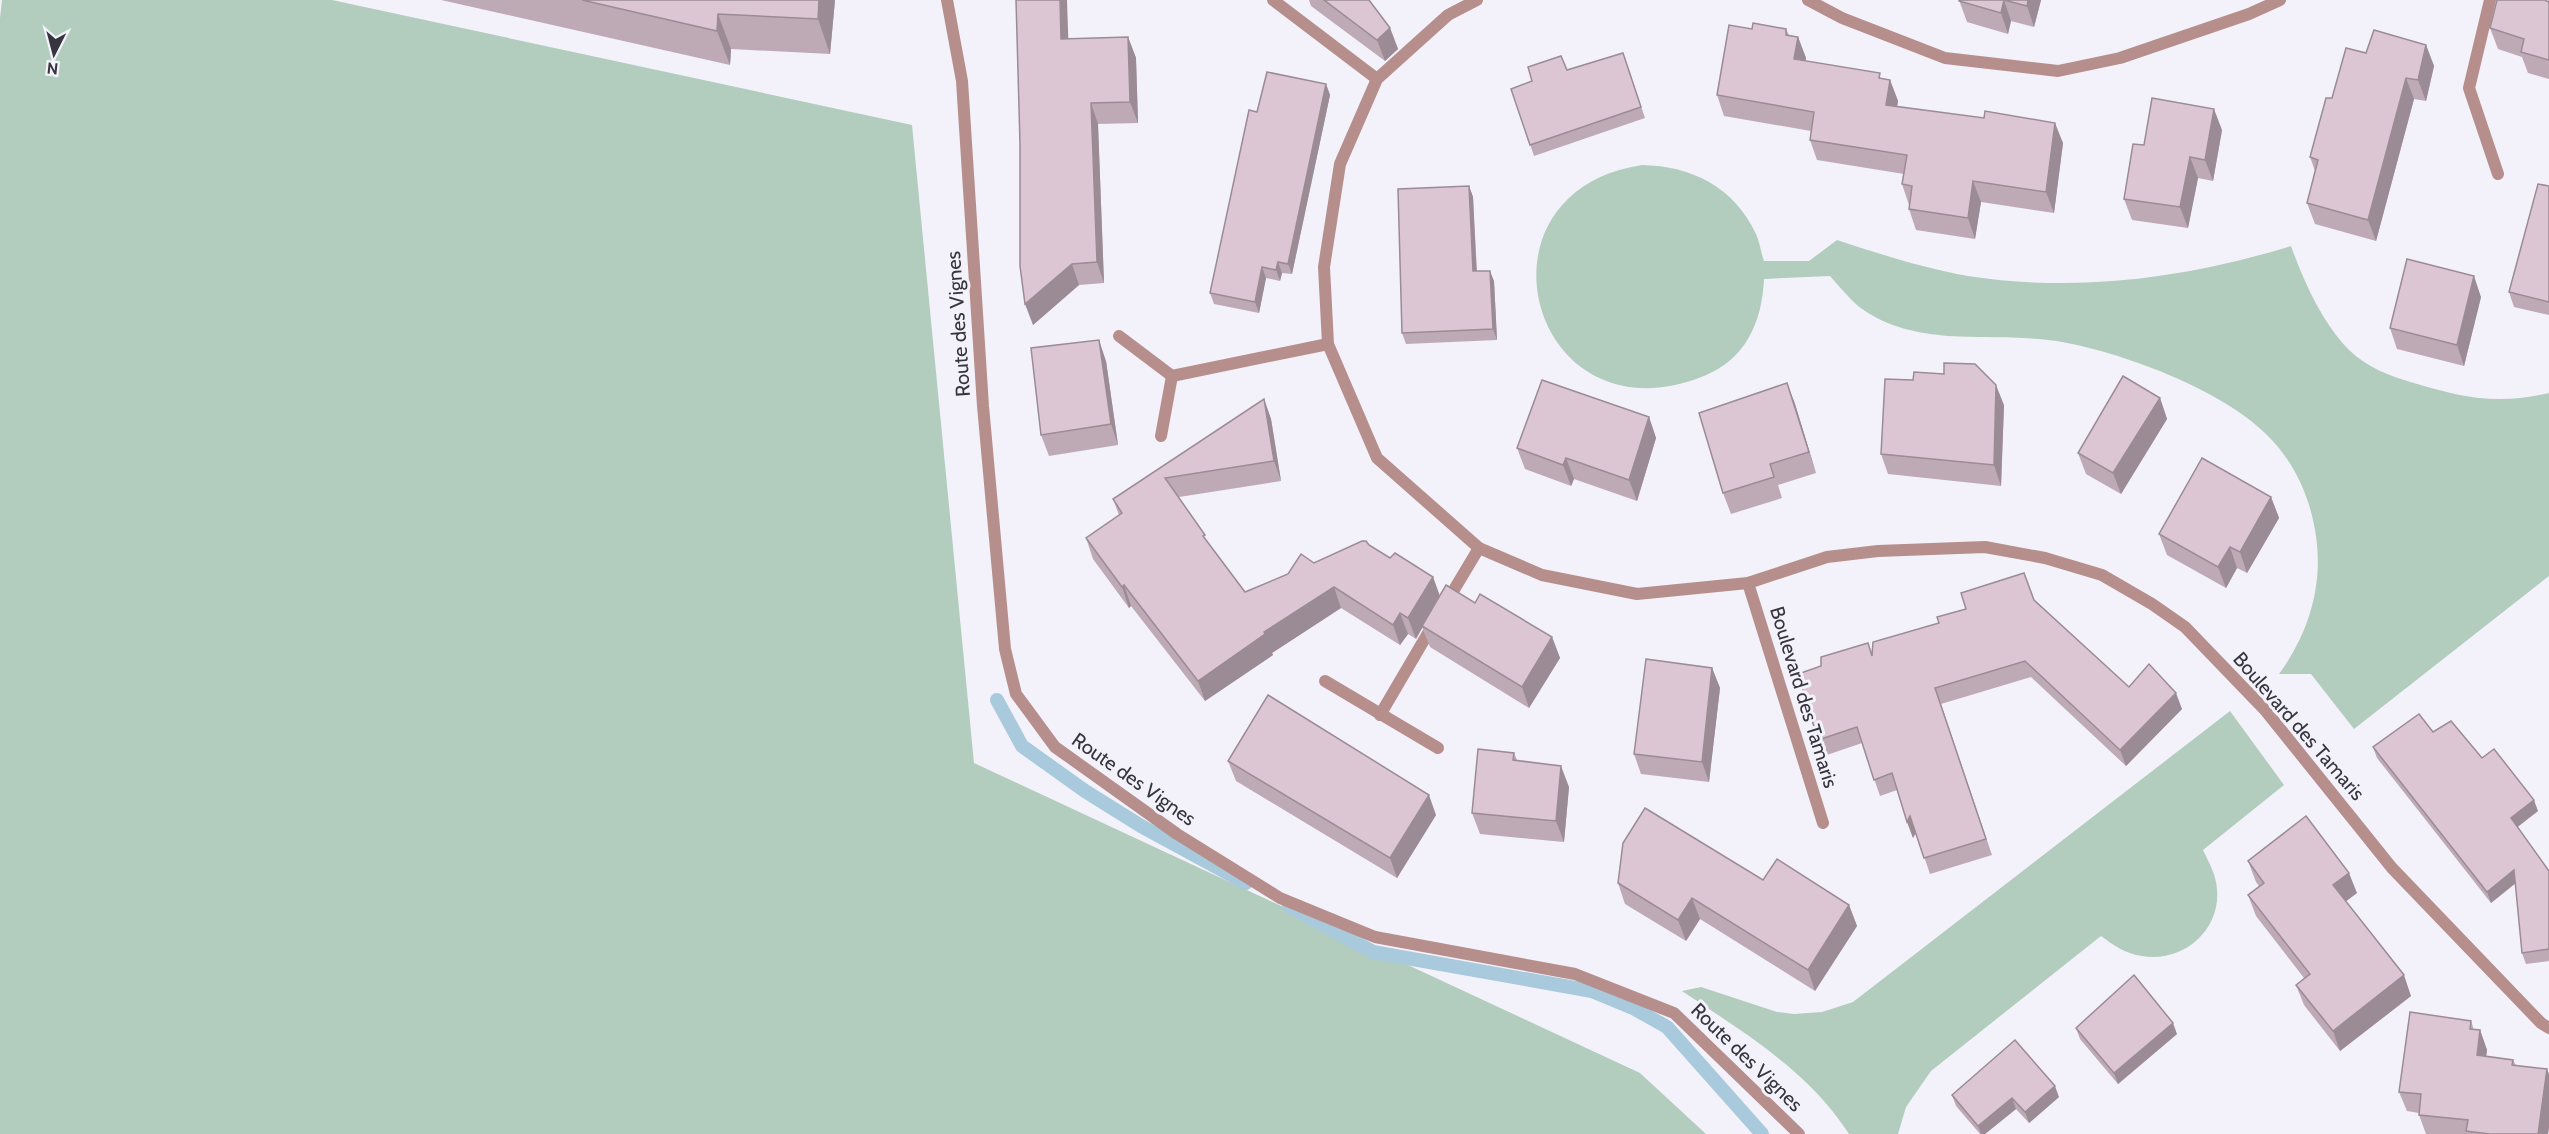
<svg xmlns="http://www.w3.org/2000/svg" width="2549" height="1134" font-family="Cabin,sans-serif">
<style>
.green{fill:#b2cdbd}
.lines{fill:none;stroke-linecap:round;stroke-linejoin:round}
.stream{stroke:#a9c9dc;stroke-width:14}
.street{stroke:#b68f8c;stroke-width:12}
.wall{fill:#beaab5}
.shaded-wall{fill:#9b8b94}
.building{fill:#ddc6d3;stroke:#9b8b94;stroke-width:1.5}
.labels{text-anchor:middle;stroke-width:6;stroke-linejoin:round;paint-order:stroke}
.street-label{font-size:20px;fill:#36353e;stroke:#f3f2fb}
</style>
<rect width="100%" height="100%" fill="#f3f2fb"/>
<!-- green -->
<g class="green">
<path d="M2,0h330l580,125 62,638 666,310 66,61h-1706v-1116z"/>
<path d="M1642,165c50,1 92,22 114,69 4,9 5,19 8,27h45l28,-21c43,14 86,28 131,36 109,17 219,2 323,-30 13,36 31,76 58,104 19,18 41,26 65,33 49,15 84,22 135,10v183l-195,153 -43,-55h-32c33,-45 47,-98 34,-154 -7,-32 -23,-63 -47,-86 -45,-45 -147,-83 -210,-93 -66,-10 -140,9 -198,-35 -10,-9 -19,-20 -28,-30l-66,3c-2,43 -18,80 -60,97 -174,70 -241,-184 -62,-211z"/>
<path d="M2230,711l54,74 -81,65c6,13 13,24 14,39 4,42 -35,74 -75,67 -16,-2 -29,-11 -41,-20l-170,135 -25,36 -8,27h-49c-40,-63 -106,-102 -167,-143l19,-4 76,25 17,2 28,-2 31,-10z"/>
</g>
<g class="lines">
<!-- stream -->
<g class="stream">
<path d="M997,700l25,46 63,45 56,35 105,57"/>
<path d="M1289,906l84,46 219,39 41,17 34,19 95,107"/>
</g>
<!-- street -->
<g class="street">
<path d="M947,0l15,81 21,325 22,243 11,45 39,53 122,87 103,64 95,39 200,37 99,39 125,121"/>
<path d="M1273,0l104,79"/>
<path d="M1477,0l-29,15 -71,64 -37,85 -16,103 4,77 49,114 102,90 63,27 95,19 111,-11 79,-26 51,-6 107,-4 60,11 57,17 50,29 33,23 80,83 127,158 149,155 8,5"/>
<path d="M1808,0l34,18 103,40 113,13 62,-13 129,-44 31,-14"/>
<path d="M2490,0l-21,88 29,86"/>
<path d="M1119,336l53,40"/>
<path d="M1161,436l11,-60 156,-32"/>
<path d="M1748,583l75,240"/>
<path d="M1446,603l33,-55"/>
<path d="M1325,681l113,67"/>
<path d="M1380,715l54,-92"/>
</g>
</g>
<!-- wall -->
<g class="wall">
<path d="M441,0h394l-5,54 -99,-5 -1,16z"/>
<path d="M1309,0h60l21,28 8,21 -13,12 -74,-55z"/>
<path d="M1959,0h82l-7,27 -23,-6 -3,13 -41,-12z"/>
<path d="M2549,0v79l-21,-6 -6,-16 -24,-8 -8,-21z"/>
<path d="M1752,29h34l3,6 9,2 8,21 -1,3 85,19 8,21 -1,5 166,37 -9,70 -73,-11 -6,37 -59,-9 -7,-21v-4l-7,-21 2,-10 -87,-14 -7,-20 1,-9 -87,-15 -7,-21z"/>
<path d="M1128,37l8,21 2,65 -40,1 6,159 -25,2 -46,40 -13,-181 48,-105z"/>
<path d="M2426,45l8,21 -8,35 -12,-2 -38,142 -61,-17 -8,-21 8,-32 -5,-14 56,-104z"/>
<path d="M1623,53l22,65 -111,38 -23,-67 56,-19z"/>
<path d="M1326,84l4,11 -38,179 -10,-1 -2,8 -14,-3 -7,35 -45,-9 -4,-11 47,-181z"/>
<path d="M2222,130l-9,51 -15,-3 -10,50 -56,-8 -8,-21 20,-54z"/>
<path d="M1469,186l4,11 4,74 17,10 3,59 -91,4 -4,-11z"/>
<path d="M2549,186v129l-35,-8 -5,-15z"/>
<path d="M2481,297l-17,69 -67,-17 -7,-21z"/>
<path d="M1106,361l12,84 -69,11 -8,-21z"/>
<path d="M1944,374l60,31 -3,81 -113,-12 -7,-20 32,-74z"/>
<path d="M1787,383l8,21 21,69 -38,12 4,13 -51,16 -8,-21z"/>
<path d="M2160,398l7,21 -46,75 -35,-20 -8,-21z"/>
<path d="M1264,399l7,20 10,62 -102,16 29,46 37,49 69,-29 55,-18 21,13 43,19 7,19 35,7 77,34 8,21 -31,50 -99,-61 -8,-20 -6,12 -8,-5 -8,11 -59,-37 -69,45 1,2 -68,46 -74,-95 -2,2 -36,-49 -7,-21 33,-23 -6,-16z"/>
<path d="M1649,417l7,21 -19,63 -63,-22 -3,7 -46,-17 -8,-21z"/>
<path d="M2271,497l8,21 -32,55 -10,-5 -11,20 -59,-33 -8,-21z"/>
<path d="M2034,600l95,87 53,22 -56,57 -95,-89 -90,27 51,151 -62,19 -14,-41 -3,5 -16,-48 -17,6 -18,-53 -38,13 -6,-16 54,-86z"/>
<path d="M1712,668l8,20 -11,94 -68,-8 -7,-20z"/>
<path d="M2433,732l49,26 56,53 -21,16 32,44v90l-23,3 -4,-11 -6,-70 -25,20 -114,-145 -4,-11z"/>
<path d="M1514,753l3,7 52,27 -5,55 -84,-8 -8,-21z"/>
<path d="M1228,761l208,54 -39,63 -161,-97z"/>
<path d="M2248,861l109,32 -11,8 65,95 -71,55 -36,-46 -8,-20 8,-7 -48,-62 -8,-21 11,-9 -3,-4z"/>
<path d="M1763,880l86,25 8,21 -42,65 -115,-72 -14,22 -61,-37 -7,-21z"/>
<path d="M2471,1021l3,9h6l7,20 -1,6 27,4 36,67 -1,7h-122l-7,-19v-2l-12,-2 -8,-19z"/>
<path d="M2076,1028l101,6 -59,50 -38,-45z"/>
<path d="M1952,1095l107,2 -30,26 -13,-14 -31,25h-5l-24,-28z"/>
</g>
<!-- shaded-wall -->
<g class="shaded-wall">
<path d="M819,0h16l-5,54 -12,-35z"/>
<path d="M1060,0h7l2,60 -8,-21z"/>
<path d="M2004,0l7,21 -3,13 -7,-21z"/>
<path d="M2028,0h13l-7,27 -7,-21z"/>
<path d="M718,14l13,35 -1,16 -13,-34z"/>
<path d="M1390,28l8,21 -13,12 -8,-21z"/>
<path d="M1128,37l8,21 2,65 -8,-21z"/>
<path d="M1798,37l8,21 -4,22 -8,-21z"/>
<path d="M2426,45l8,21 -8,35 -8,-21z"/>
<path d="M2406,78l8,21 -38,142 -8,-21z"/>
<path d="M1890,80l8,21 -4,25 -8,-21z"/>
<path d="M1326,84l4,11 -38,179 -4,-10z"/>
<path d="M1091,103l7,21 6,159 -7,-21z"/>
<path d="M2214,109l8,21 -9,51 -8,-21z"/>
<path d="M2055,123l8,20 -9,70 -8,-21z"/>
<path d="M2190,157l8,21 -10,50 -8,-21z"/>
<path d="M1973,181l8,21 -6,37 -7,-21z"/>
<path d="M1469,186l4,11 4,85 -4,-11z"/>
<path d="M1278,262l4,11 -2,8 -4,-11z"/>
<path d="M1072,264l7,21 -46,40 -8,-21z"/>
<path d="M1262,267l4,11 -7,35 -4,-11z"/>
<path d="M1490,271l4,10 3,59 -4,-11z"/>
<path d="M2474,276l7,21 -17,69 -7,-21z"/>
<path d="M1099,340l7,21 12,84 -7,-21z"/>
<path d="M1787,383l8,21 21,69 -7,-21z"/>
<path d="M1996,385l8,20 -3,81 -7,-21z"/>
<path d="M2160,398l7,21 -46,75 -8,-21z"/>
<path d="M1264,399l7,20 10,62 -7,-20z"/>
<path d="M1649,417l7,21 -19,63 -8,-21z"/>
<path d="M1566,458l8,21 -3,7 -8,-21z"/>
<path d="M2271,497l8,21 -32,55 -7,-21z"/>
<path d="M2230,547l7,21 -11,20 -8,-21z"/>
<path d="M1433,577l7,20 -24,42 -8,-21z"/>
<path d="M1124,585l7,21 -2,2 -7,-21z"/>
<path d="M1334,587l7,21 -69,45 1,2 -68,46 -7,-20 66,-49z"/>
<path d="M1400,613l8,21 -8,11 -7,-20z"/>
<path d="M1552,637l8,21 -31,50 -7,-21z"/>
<path d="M1712,668l8,20 -11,94 -7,-20z"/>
<path d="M2176,693l6,16 -56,57 -6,-16z"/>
<path d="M1561,766l8,21 -5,55 -8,-21z"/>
<path d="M1429,795l7,20 -39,63 -7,-20z"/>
<path d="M2534,800l4,11 -23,18 -4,-11z"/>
<path d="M1910,816l6,16 -3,6 -6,-16z"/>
<path d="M2514,870l4,11 -27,22 -4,-11z"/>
<path d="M2349,873l8,20 -16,12 -8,-20z"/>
<path d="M1692,898l8,21 -14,22 -8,-21z"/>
<path d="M1849,905l8,21 -42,65 -7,-21z"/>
<path d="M2404,975l7,21 -71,55 -7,-20z"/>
<path d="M2173,1023l4,11 -59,50 -4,-11z"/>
<path d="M2480,1030l7,20 -3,25 -7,-20z"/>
<path d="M2547,1069l2,5v53l-1,7h-10z"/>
<path d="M2055,1086l4,11 -30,26 -4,-11z"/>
<path d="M2012,1098l4,11 -31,25h-4l-3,-8z"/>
</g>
<!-- building -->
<g class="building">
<path d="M582,0h237l-1,19 -100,-5 -1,17z"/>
<path d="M1016,0h44l1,39 67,-2 2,65 -39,1 6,159 -25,2 -47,40 -5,-38v-122z"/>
<path d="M1324,0h45l21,28 -13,12z"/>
<path d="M1959,0h69l-1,6 -23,-6 -3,13 -42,-12z"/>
<path d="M2497,0h49v1l3,1v58l-28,-8 3,-13 -34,-11z"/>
<path d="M1753,23l33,6v6l12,2 -4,22 86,14 -1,5 11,2 -4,25 98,13 1,-7 70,12 -9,69 -73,-11 -5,37 -59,-9 3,-23 -10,-2 5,-29 -97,-15 4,-28 -97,-17 12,-70 23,4z"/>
<path d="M2374,30l52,15 -8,35 -12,-2 -38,142 -61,-17 11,-43 -8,-3 16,-59h6l14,-50 20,5z"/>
<path d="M1623,53l18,54 -111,38 -19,-56 21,-8 -4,-14 33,-11 6,14z"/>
<path d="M1267,72l59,12 -38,180 -10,-2 -2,8 -14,-3 -7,35 -45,-9 39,-183 8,2z"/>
<path d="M2152,98l62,11 -9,51 -15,-3 -10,50 -56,-8 9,-55 11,1z"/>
<path d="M2538,184l11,2v116l-40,-10z"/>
<path d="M1469,186l4,85h17l3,58 -91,4 -4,-144z"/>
<path d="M2407,259l67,17 -17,69 -67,-17z"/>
<path d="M1099,340l12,84 -70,11 -10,-87z"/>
<path d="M1944,363l31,1 21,21 -2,80 -113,-11 4,-75 28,1 1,-8 30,2z"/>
<path d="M2123,376l37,22 -47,75 -35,-20z"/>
<path d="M1542,380l107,37 -20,63 -63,-22 -3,7 -46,-17z"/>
<path d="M1787,383l22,69 -39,12 4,13 -51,16 -24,-80z"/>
<path d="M1264,399l10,62 -109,17 40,57 -2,1 42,56 43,-18 13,-20 13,9 48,-22h4l3,4 21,13 5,-5 38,24 -25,41 -8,-5 -7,12 -59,-38 -70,45 1,2 -67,47 -74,-96 -2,2 -36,-49 36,-25 -9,-14z"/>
<path d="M2202,458l69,39 -31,55 -10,-5 -12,20 -59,-33z"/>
<path d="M2024,573l10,27 95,87 20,-23 27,29 -56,57 -95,-89 -90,27 51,151 -62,19 -14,-42 -3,6 -15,-49 -18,7 -17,-53 -39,13 -20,-66 23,-8v-9l47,-14 4,13 1,-14 66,-19 -2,-6 29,-8 -5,-16z"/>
<path d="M1446,585l29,18 5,-9 72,43 -30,50 -100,-61z"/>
<path d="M1646,659l66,9 -10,94 -68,-8z"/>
<path d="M1268,695l161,100 -39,63 -162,-97z"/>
<path d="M2419,714l14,18 18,-11 31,37 12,-9 40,51 -23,18 38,53v78l-27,4 -8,-83 -27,22 -114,-145z"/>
<path d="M1478,749l36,4 -1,7 48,6 -5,55 -84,-8z"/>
<path d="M1645,808l118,72 14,-21 72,46 -41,65 -116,-72 -14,22 -60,-37 5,-40z"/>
<path d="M2306,816l43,57 -16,12 71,90 -71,56 -37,-46 14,-11 -62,-79 16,-12 -16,-22z"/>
<path d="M2134,975l39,48 -59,50 -38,-45z"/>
<path d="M2410,1012l61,9 -1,8 10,1 -3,25 36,5 -1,5 35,4 -9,65h-48l-24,-3 2,-11 -49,-5 2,-21 -22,-2z"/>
<path d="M2015,1040l40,46 -30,26 -13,-14 -34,28 -26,-31z"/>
</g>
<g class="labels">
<!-- street labels -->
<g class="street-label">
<text transform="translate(958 324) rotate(-94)" y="7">Route des Vignes</text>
<text transform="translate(1804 697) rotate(73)" y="7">Boulevard des Tamaris</text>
<text transform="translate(2299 726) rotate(49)" y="7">Boulevard des Tamaris</text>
<text transform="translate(1134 779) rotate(35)" y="7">Route des Vignes</text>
<text transform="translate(1747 1057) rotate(44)" y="7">Route des Vignes</text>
</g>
</g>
<!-- north arrow -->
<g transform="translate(54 54) rotate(186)" stroke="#f3f2fb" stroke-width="4.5" paint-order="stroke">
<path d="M0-4.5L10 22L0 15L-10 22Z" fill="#36353e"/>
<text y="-9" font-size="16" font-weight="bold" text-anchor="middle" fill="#36353e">N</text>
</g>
</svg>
